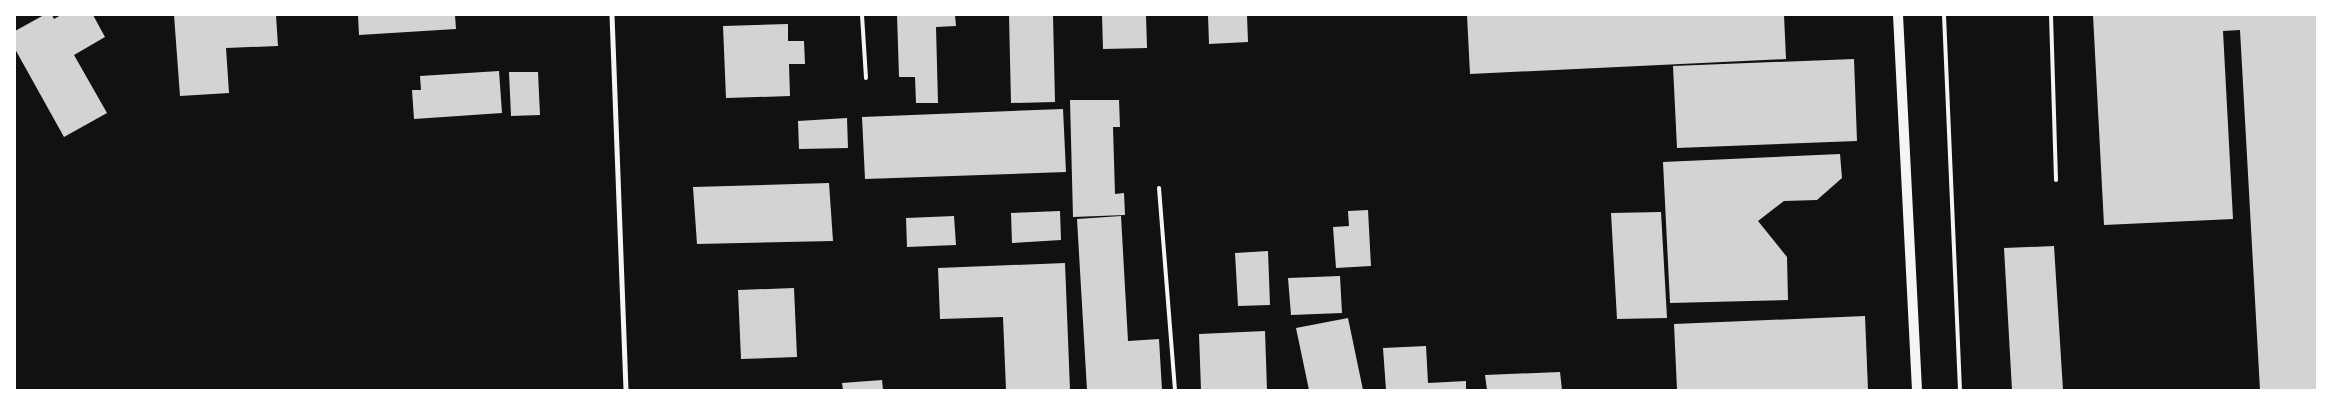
<svg xmlns="http://www.w3.org/2000/svg" width="2332" height="405" font-family="Roboto,sans-serif">
<style>
.building{fill:#d3d3d3}
.lines{fill:none;stroke-linecap:round;stroke-linejoin:round}
.service{stroke:#f5f5f5;stroke-width:4}
.minor{stroke:#f5f5f5;stroke-width:5}
.secondary{stroke:#f5f5f5;stroke-width:10}
</style>
<rect width="100%" height="100%" fill="#111"/>
<!-- building -->
<g class="building">
<path d="M44,15h8l2,4 7,-4h32l12,22 -31,18 33,58 -43,24 -49,-88v-18z"/>
<path d="M174,15h102l2,31 -52,2 3,45 -49,3z"/>
<path d="M358,15h97l1,14 -97,6z"/>
<path d="M897,15h58l1,11 -20,1 2,76h-22l-1,-26h-16z"/>
<path d="M1009,15h44l2,87 -44,1z"/>
<path d="M1102,15h44l1,33 -44,1z"/>
<path d="M1208,15h39l1,27 -39,2z"/>
<path d="M1467,15h317l2,44 -316,15z"/>
<path d="M2093,15h224v375h-57l-20,-360 -17,1 10,188 -129,6z"/>
<path d="M788,24v17h16l1,23h-16l1,32 -64,2 -3,-72z"/>
<path d="M1854,59l3,82 -180,7 -4,-82z"/>
<path d="M499,71l3,42 -88,6 -2,-29h9l-1,-14z"/>
<path d="M509,72h29l2,43 -29,1z"/>
<path d="M1070,100h49l1,27h-7l2,67 9,-1 1,22 -52,2z"/>
<path d="M1063,109l3,63 -201,7 -3,-62z"/>
<path d="M847,118l1,30 -49,1 -1,-28z"/>
<path d="M1840,154l2,24 -25,22 -33,1 -26,20 29,36 1,43 -118,3 -7,-141z"/>
<path d="M829,183l4,58 -136,3 -4,-57z"/>
<path d="M1368,210l3,56 -35,2 -3,-41 16,-1 -1,-15z"/>
<path d="M1060,211l1,29 -49,3 -1,-30z"/>
<path d="M1661,212l6,106 -50,1 -6,-106z"/>
<path d="M954,216l2,29 -49,2 -1,-29z"/>
<path d="M1121,216l7,125 31,-2 3,51h-75l-10,-171z"/>
<path d="M2054,246l9,144h-51l-8,-142z"/>
<path d="M1268,251l2,54 -32,1 -3,-53z"/>
<path d="M1065,263l5,127h-64l-3,-73 -63,2 -2,-51z"/>
<path d="M1340,276l2,37 -51,2 -3,-37z"/>
<path d="M794,288l3,69 -56,2 -3,-69z"/>
<path d="M1865,316l3,74h-191l-3,-66z"/>
<path d="M1348,318l15,72h-54l-13,-62z"/>
<path d="M1265,331l2,59h-66l-2,-56z"/>
<path d="M1426,346l2,37 38,-2v9h-80l-3,-42z"/>
<path d="M1560,372l2,18h-75l-2,-15z"/>
<path d="M882,380l1,10h-40l-1,-7z"/>
</g>
<g class="lines">
<!-- service -->
<g class="service">
<path d="M862,15l4,63"/>
<path d="M1944,15l16,375"/>
<path d="M2051,15l5,165"/>
<path d="M1159,188l16,202"/>
</g>
<!-- minor -->
<path class="minor" d="M612,15l14,375"/>
<!-- secondary -->
<path class="secondary" d="M1898,15l19,375"/>
</g>
<!-- border -->
<rect width="2332" height="405" fill="none" stroke="#ffffff" stroke-width="32"/>
</svg>
